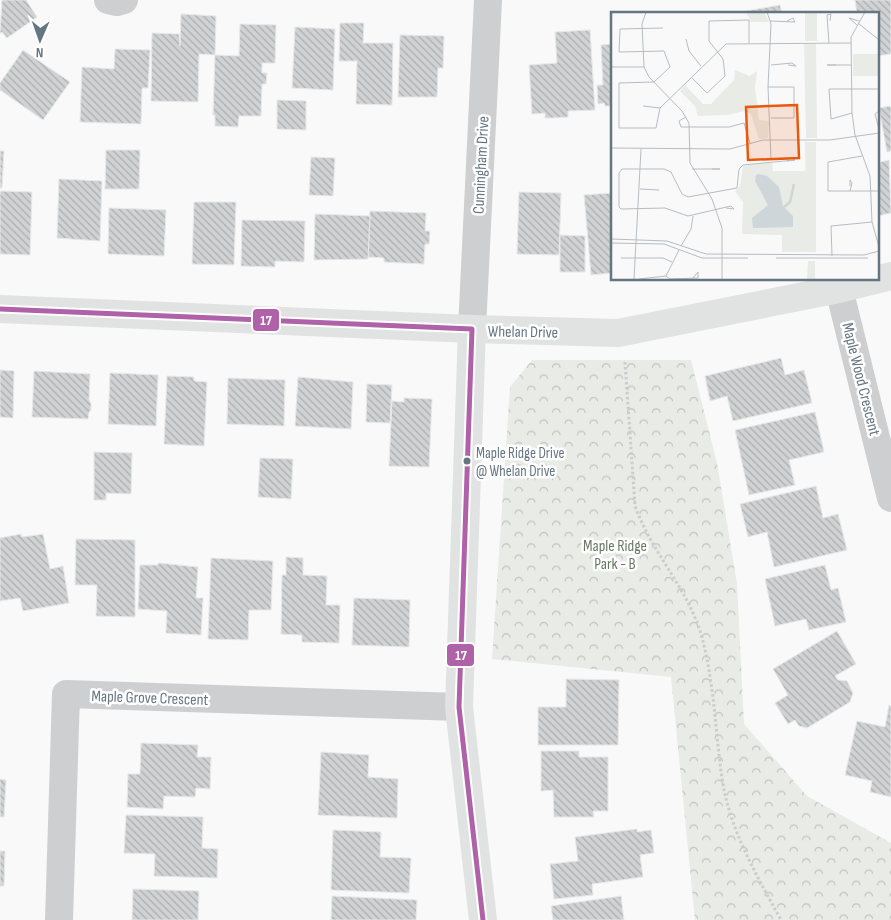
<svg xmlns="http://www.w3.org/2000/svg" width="891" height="920" font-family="'Sofia Sans Condensed',sans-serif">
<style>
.forest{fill:url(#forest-crowns)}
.building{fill:url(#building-back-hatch);stroke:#e8e8e8}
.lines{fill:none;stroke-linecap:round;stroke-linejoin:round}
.path{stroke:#cbcccd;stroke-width:3;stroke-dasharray:2.5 2.5;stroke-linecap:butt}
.street{stroke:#cecfd0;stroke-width:28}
.secondary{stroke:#e1e2e2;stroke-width:28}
.bus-1-casing{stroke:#fff;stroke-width:9}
.bus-1{stroke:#af62a8;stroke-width:5}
.bus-dot{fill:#657683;stroke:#fff;stroke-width:2}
.labels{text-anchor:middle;stroke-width:5;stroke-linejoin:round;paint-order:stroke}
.bus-label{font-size:15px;fill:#657683;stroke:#fff;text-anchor:start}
.street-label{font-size:16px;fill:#657683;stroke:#fff}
.park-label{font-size:16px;fill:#687a64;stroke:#fff}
.inset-river{fill:none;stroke:#ced6d9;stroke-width:2.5}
.inset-road{fill:none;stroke:#b5bdc3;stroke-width:1}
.view{fill:#e8590c;fill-opacity:0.15;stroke:#e8590c;stroke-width:2.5}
.inset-edge{fill:none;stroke:#657683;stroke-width:2.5}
.line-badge{stroke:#fff;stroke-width:2}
.badge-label{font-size:14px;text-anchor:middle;font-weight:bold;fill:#fff}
</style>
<defs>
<pattern id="forest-crowns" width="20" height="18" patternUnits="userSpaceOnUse" patternTransform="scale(1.25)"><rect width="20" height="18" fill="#e8ebe6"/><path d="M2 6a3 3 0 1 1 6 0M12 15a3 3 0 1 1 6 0" fill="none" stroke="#c0c3c0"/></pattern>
<pattern id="building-back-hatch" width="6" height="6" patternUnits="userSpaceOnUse" patternTransform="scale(1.25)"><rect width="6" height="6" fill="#d0d2d3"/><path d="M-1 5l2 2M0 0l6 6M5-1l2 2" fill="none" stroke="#acafb1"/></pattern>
</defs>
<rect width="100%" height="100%" fill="#f9f9f9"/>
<!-- forest -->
<path class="forest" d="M532,360h159l26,103 20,121 7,140 63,72 84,47v77h-196l-24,-243 -179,-18 18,-272z"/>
<!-- building -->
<g class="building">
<path d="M2,0h24l11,17 -30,21 -5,-6 -2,2z"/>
<path d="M855,0h36v54l-14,2v-42h-20z"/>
<path d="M780,5l2,9h-41v-2z"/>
<path d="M181,14l35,2 -1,39 -16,-1 -1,48 -47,-1 1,-68 27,1 1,12z"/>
<path d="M340,23h24l-1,20h30l-1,62 -36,-1 1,-43h-18z"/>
<path d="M240,24l36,1 -1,38h-13v10h5l-1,11h-4l-1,32h-22l-1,11 -23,-1v-11h-2l2,-60 24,1z"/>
<path d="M295,27l40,2 -2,61 -41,-2z"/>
<path d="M590,30l5,80 -27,1v6l-16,1h-7v-5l-13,1 -3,-49 28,-2 -2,-31z"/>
<path d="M400,35l44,1 -1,32h-5l-1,29h-39z"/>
<path d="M612,44v62h-7l-1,-3 -6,1 -1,-19h6l-2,-40z"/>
<path d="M115,49l35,1 -2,38h-6l-1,36 -61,-2 2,-55 32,2z"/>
<path d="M23,50l47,32 -27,38 -43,-30v-7z"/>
<path d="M277,100l29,1v29l-29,-1z"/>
<path d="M891,106v45l-4,1 -8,-44z"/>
<path d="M106,150h34l-1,39h-34z"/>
<path d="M0,151h4l-2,37h-2z"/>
<path d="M311,157l24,1 -2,38 -24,-1z"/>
<path d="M889,160l2,53 -14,3v-53z"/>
<path d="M59,179l43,2 -2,60 -43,-3z"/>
<path d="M0,191l32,1 -2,63 -30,-1z"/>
<path d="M519,192l42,1 -2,62 -42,-1z"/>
<path d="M612,193v80l-21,2 -7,-80z"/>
<path d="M194,202h42l-2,63 -42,-1z"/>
<path d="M109,208l57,2 -2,46 -56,-2z"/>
<path d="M370,211l56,2 -1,18h5l-1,13h-4l-1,20 -40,-2v-4l-16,-1z"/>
<path d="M315,214l55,2 -2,43 -54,1z"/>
<path d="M242,220l63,1 -1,41 -29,-1v6l-34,-1z"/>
<path d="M560,235l25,1v36h-25z"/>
<path d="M781,358l4,17 19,-5 8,33 -79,18 -6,-25 -17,5 -5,-25z"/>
<path d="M0,370l14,1 -1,47 -13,-1z"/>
<path d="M34,371l56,3 -1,26 2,3v7l-2,2 -1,7 -56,-2z"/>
<path d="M110,373l48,2 -2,51 -48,-2z"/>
<path d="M167,376l27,1v4l13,1 -3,64 -40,-2z"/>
<path d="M298,377l55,5 -2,47 -56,-3z"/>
<path d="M228,378l57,2 -1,46 -57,-2z"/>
<path d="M367,384l25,1 -2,38 -24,-1z"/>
<path d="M404,398l28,1 -3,68 -40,-1 3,-65 12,1z"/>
<path d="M815,412l9,40 -35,8 6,25 -46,10 -14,-65z"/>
<path d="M94,452l38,1 -1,41 -25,-1v7h-12z"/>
<path d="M260,458l33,1 -2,40 -33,-2z"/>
<path d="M816,486l7,32 15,-4 9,36 -73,17 -7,-35 -19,5 -8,-33z"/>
<path d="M21,534l1,3 21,-3 7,35 13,-3 6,37 -46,8 -3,-13 -20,3v-63z"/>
<path d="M76,539l59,1v77l-39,-1 1,-31h-22z"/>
<path d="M286,557l17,1v17l24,1 -1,29h14l-1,38 -37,-1v-7l-21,-1 1,-59h4z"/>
<path d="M211,558l62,3 -2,49h-22l-1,30 -40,-1z"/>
<path d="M158,563l40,4 -2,31h7l-2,37 -35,-2 1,-22 -29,-2 2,-44h18z"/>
<path d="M825,565l6,25 7,-2 8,34 -37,8 -3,-11 -31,7 -10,-47z"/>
<path d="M354,598l56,2 -1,47 -57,-2z"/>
<path d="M837,631l19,33 -21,12 3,4 9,1 6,12 -3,9 -43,26 -8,-2 -4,-6 -7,4 -13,-21 13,-8 -15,-26z"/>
<path d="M566,679l53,1 -1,65h-80v-38h28z"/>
<path d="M889,705l2,1v91l-21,-5 2,-11 -27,-6 12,-54 28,6z"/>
<path d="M141,743l57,2 -1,12h14l-1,32 -14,-1 -1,9 -31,-1 -1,13 -36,-2 1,-33h12z"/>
<path d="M541,751h38v6h29v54h-15l1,6h-40l-1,-27 -12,1z"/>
<path d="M321,752l48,3 -1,22 30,2 -1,39 -79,-3z"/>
<path d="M0,779l6,1 -2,37h-4z"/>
<path d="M126,815l77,2 -1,31 16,1 -1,29 -63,-2 1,-22 -31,-1z"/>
<path d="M637,829v3l14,-2 3,23 -14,2 3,22 -51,7 1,11 -39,4 -4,-35 28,-3 -3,-24z"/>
<path d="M333,830l48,2 -1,25 31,1 -2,35 -78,-3z"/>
<path d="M0,851h5l-1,35h-4z"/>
<path d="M133,889l66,2 -1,29h-66z"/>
<path d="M332,896l85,4 -1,20h-85z"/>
<path d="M621,896l3,24h-71l-2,-14z"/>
</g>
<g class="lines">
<!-- path -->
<path class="path" d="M625,362l10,144c16,45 52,82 66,128 14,49 14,101 22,150 8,48 35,94 58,136"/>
<!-- street -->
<g class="street">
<path d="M108,0l9,2 7,-2"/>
<path d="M839,289l52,209"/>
<path d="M472,329l16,-329"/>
<path d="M59,920l7,-226 393,13"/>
</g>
<!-- secondary -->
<g class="secondary">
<path d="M0,309l472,20 146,4 221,-44 52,-13"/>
<path d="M472,329l-13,378 24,213"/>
</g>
<!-- bus-1 casing -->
<g class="bus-1-casing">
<path id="bus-1" d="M0,309l472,20 -13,378 24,213"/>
</g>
<!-- bus-1 -->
<use href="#bus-1" class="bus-1"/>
</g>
<!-- markers -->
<circle class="bus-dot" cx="467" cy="461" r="4.5"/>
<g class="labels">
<!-- bus labels -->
<g class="bus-label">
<text x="476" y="458">Maple Ridge Drive<tspan x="476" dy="18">@ Whelan Drive</tspan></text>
</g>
<!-- street labels -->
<g class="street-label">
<text transform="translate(480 165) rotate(-87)" y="6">Cunningham Drive</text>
<text transform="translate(523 331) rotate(1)" y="6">Whelan Drive</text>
<text transform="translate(862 379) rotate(76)" y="6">Maple Wood Crescent</text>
<text transform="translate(150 697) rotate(2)" y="6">Maple Grove Crescent</text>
</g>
<!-- park labels -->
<g class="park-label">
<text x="615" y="551">Maple Ridge<tspan x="615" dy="18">Park - B</tspan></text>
</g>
</g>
<!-- overview -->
<g transform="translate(611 12)">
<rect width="268" height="268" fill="#f9f9f9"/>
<path d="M194,0h12v29h-12zM193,32h12l1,94h-11zM194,130h11v110h-9zM197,249h7v18h-8z" fill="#e8ebe6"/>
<path d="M135,0h18l5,10h-18zM242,42h25v22h-25zM124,58l15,6 7,-5 -2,16 4,33 10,1 -1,17 -9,1 -8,-25 -6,-3 -18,4 -29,1 -3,-10 -15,-15 5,-6 18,19h8l23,-24zM161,150l1,9h34v81h-25v-17l-40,-1 1,-32 -8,-11 5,-5 3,-20z" fill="#e8ebe6"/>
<path d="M148,162l8,2 12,11 4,19 10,10v11l-40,1 -1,-10 16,-13 -13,-24 1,-6z" fill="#ced6d9"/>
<path class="inset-river" d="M173,195l6,-5 4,-18"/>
<path class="inset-road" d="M35,0l-4,12 2,43 5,10 33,34 7,12 1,40 22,36 10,29v51M156,0l4,12 -3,63 3,73M254,0l-14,25 1,76 3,22 15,41 2,46 7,25M159,9l25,1 -2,-4 -6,3M247,11l21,17M246,13l-8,-7 10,3M52,16l-43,1 -1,23 45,-1 6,16 -16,15 -35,1v45h37l4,-20 66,-64 125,-1M75,27l3,12 12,15M218,31l-2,-28 4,-1 -1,7M160,53l21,-2 4,3 -8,-1M225,53h-9h24M0,55h33M80,65l16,16 18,-17 -2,-17 -14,-18v-20l40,-1v23M157,75h26v31h-23M32,94l17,2M268,99l-4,3 4,15M241,101l-21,6 -2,-30h50M75,105l-7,4 2,6h48l15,-4 6,20M0,136l119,1 33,-9h67l49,-7M251,144l-34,6v29h51M81,157h28h-8M29,177l19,1M239,179l2,-8 -2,-3v6M115,196l8,1 -3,-3 -43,10 -23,-8 -44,1 -2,-2v-34l3,-4h42l7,3 11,22 6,3 49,-9 2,-19 4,-4 52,-5 -8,1M0,227l56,2 39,13 158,1 15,-4M0,231l53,1 38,14h46M70,234l10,-17 2,-13M221,244l-1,-30 41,-4M10,246h42l9,4M165,246h92M55,264l4,3 28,-1v-6l-5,6M23,267l7,-130M28,267l27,-3 13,-26"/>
<path class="view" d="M186,93l2,53 -51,2 -2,-53z"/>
<rect width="268" height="268" class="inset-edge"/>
</g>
<g class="line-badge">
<rect x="252" y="308" width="28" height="24" rx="5" fill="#af62a8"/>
<rect x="446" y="643" width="29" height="24" rx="5" fill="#af62a8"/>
</g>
<g class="badge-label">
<text x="266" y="325">17</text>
<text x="461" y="660">17</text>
</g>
<!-- north arrow -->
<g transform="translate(40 40) rotate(182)" stroke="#ffffff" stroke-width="4" paint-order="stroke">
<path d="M0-4L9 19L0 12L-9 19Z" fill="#657683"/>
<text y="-8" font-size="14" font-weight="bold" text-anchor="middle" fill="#657683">N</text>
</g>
</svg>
